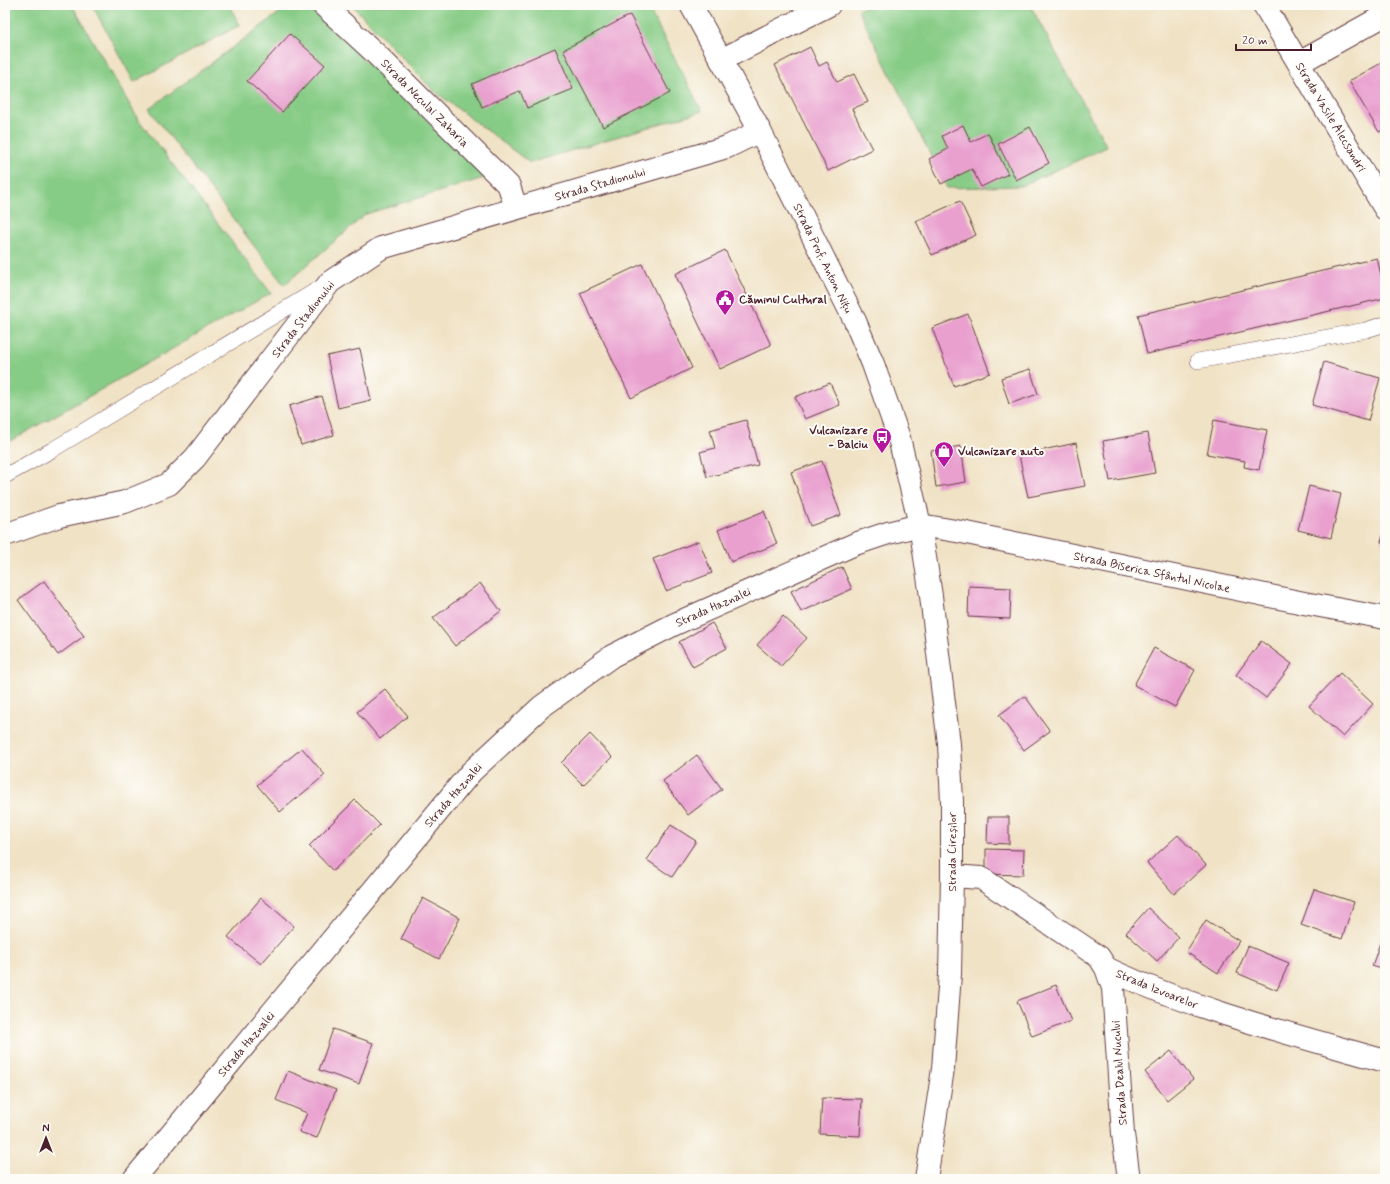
<svg xmlns="http://www.w3.org/2000/svg" width="1390" height="1184" font-family="Mynerve,sans-serif">
<style>
.grass{fill:#87cc86;stroke:#687658}
.building{fill:#e9a0cf}
.lines{fill:none;stroke-linecap:round;stroke-linejoin:round}
.lane-casing{stroke:#633c42;stroke-width:16}
.street-casing{stroke:#633c42;stroke-width:24}
.secondary-casing{stroke:#633c42;stroke-width:24}
.lane{stroke:#fff;stroke-width:15}
.street{stroke:#fff;stroke-width:22}
.secondary{stroke:#fff;stroke-width:22}
.labels{text-anchor:middle;stroke-width:4;stroke-linejoin:round;paint-order:stroke}
.street-label{font-size:12px;fill:#4a1f2b;stroke:#fdfcf7}
.poi-label{font-size:12px;font-weight:bold;fill:#4a1f2b;stroke:#fdfcf7;text-anchor:start}
</style>
<rect width="100%" height="100%" fill="#fdfcf7"/>
<filter id="ink" filterUnits="userSpaceOnUse"><feTurbulence type="fractalNoise" baseFrequency=".025" numOctaves="2"/><feDisplacementMap in="SourceGraphic" scale="8" xChannelSelector="R" yChannelSelector="G"/><feConvolveMatrix kernelMatrix="1 2 1 2 8 2 1 2 1" color-interpolation-filters="sRGB"/></filter>
<filter id="wash" filterUnits="userSpaceOnUse"><feTurbulence type="fractalNoise" baseFrequency=".012" numOctaves="4" result="noise"/><feDisplacementMap in="SourceGraphic" scale="16" xChannelSelector="R" yChannelSelector="G"/><feGaussianBlur stdDeviation="0.9" result="paint"/><feColorMatrix in="noise" values="0 0 0 0 0 0 0 0 0 0 0 0 0 0 0 0 0 1.4 0 .05"/><feComposite in="paint" operator="in"/></filter>
<g filter="url(#wash)">
<rect width="100%" height="100%" fill="#f0e2c5"/>
<!-- grass -->
<g class="grass">
<path d="M5,5h67l66,114 133,174 -266,151z"/>
<path d="M92,5h137l11,20 -106,57z"/>
<path d="M290,5h17l180,172 -121,37 -82,71 -135,-176z"/>
<path d="M352,5h295l55,106 -172,52 -97,-73z"/>
<path d="M869,5h161l77,142 -86,39 -74,2 -89,-178z"/>
</g>
<g id="blocks">
<!-- building -->
<g class="building">
<path d="M630,15l40,78 -67,34 -40,-77z"/>
<path d="M290,34l35,31 -43,47 -35,-31z"/>
<path d="M810,47l9,19 8,-4 10,20 17,-8 14,28 -16,7 20,40 -44,22 -53,-106z"/>
<path d="M555,48l18,41 -46,19 -7,-17 -38,16 -10,-23z"/>
<path d="M1385,61v68l-6,3 -30,-51z"/>
<path d="M963,125l8,17 17,-9 20,41 -27,13 -9,-18 -31,15 -12,-25 19,-10 -6,-13z"/>
<path d="M1030,127l19,36 -33,17 -18,-36z"/>
<path d="M960,201l16,34 -44,20 -16,-34z"/>
<path d="M725,250l46,95 -51,24 -45,-95z"/>
<path d="M1377,258l8,34v6l-238,56 -9,-39z"/>
<path d="M642,264l50,104 -61,30 -51,-105z"/>
<path d="M968,314l22,59 -36,13 -22,-58z"/>
<path d="M360,349l11,51 -33,8 -11,-52z"/>
<path d="M1324,362l56,16 -12,43 -56,-16z"/>
<path d="M1030,369l8,25 -29,10 -8,-26z"/>
<path d="M830,383l10,22 -35,14 -10,-22z"/>
<path d="M322,396l12,39 -33,10 -12,-39z"/>
<path d="M746,420l12,45 -51,12 -7,-25 15,-4 -5,-18z"/>
<path d="M1214,420l53,10 -8,40 -15,-3 1,-6 -38,-7z"/>
<path d="M1148,433l7,40 -45,8 -7,-40z"/>
<path d="M1076,443l9,43 -57,11 -9,-42z"/>
<path d="M961,446l5,36 -30,5 -5,-36z"/>
<path d="M822,461l19,54 -31,11 -19,-54z"/>
<path d="M1309,486l32,8 -10,44 -33,-8z"/>
<path d="M764,511l13,33 -46,18 -13,-32z"/>
<path d="M1385,528v15l-4,-1z"/>
<path d="M699,541l13,32 -46,18 -13,-32z"/>
<path d="M842,567l10,22 -51,23 -10,-21z"/>
<path d="M44,581l40,55 -26,19 -40,-55z"/>
<path d="M480,583l21,28 -46,35 -22,-28z"/>
<path d="M969,586l42,2 -1,31 -42,-2z"/>
<path d="M783,616l24,22 -26,28 -24,-21z"/>
<path d="M712,623l15,25 -34,19 -14,-25z"/>
<path d="M1261,641l31,23 -26,34 -30,-23z"/>
<path d="M1154,648l41,22 -20,37 -41,-22z"/>
<path d="M1340,673l33,31 -30,33 -34,-31z"/>
<path d="M385,689l23,27 -28,23 -23,-27z"/>
<path d="M1025,696l25,35 -26,19 -25,-35z"/>
<path d="M590,734l22,23 -29,28 -22,-22z"/>
<path d="M302,748l23,27 -45,37 -23,-27z"/>
<path d="M697,755l25,34 -34,26 -25,-34z"/>
<path d="M355,800l25,25 -47,46 -24,-25z"/>
<path d="M988,817h21v27l-22,-1z"/>
<path d="M671,825l25,16 -24,36 -25,-17z"/>
<path d="M1178,835l28,30 -32,29 -27,-31z"/>
<path d="M986,849l38,1 -1,25 -37,-1z"/>
<path d="M1314,889l40,13 -12,37 -41,-14z"/>
<path d="M261,898l33,28 -33,38 -33,-27z"/>
<path d="M423,898l37,20 -21,41 -38,-20z"/>
<path d="M1148,908l31,29 -22,24 -31,-28z"/>
<path d="M1206,920l33,21 -21,32 -32,-21z"/>
<path d="M1383,934h2v36l-13,-4z"/>
<path d="M1248,946l41,17 -12,27 -40,-17z"/>
<path d="M1056,985l15,36 -39,15 -15,-35z"/>
<path d="M333,1029l40,14 -14,41 -40,-14z"/>
<path d="M1171,1051l22,28 -26,21 -22,-28z"/>
<path d="M288,1071l48,19 -19,48 -18,-6 8,-19 -31,-13z"/>
<path d="M822,1098l40,1 -2,37 -40,-2z"/>
</g>
</g>
</g>
<g filter="url(#ink)">
<use href="#blocks" fill-opacity="0" stroke="#633c42" stroke-width="1"/>
<g class="lines">
<!-- lane casing -->
<g class="lane-casing">
<g id="lane">
<path d="M1198,361l168,-31 19,-6"/>
<path d="M5,476l47,-26 268,-162"/>
</g>
</g>
<!-- street casing -->
<g class="street-casing">
<g id="street">
<path d="M323,5l51,47 135,134 7,22"/>
<path d="M1264,5l121,204"/>
<path d="M721,60l108,-55"/>
<path d="M1299,63l86,-48"/>
<path d="M5,535l54,-19 66,-14 44,-18 26,-26 135,-176 51,-34 346,-101 33,-16"/>
<path d="M1106,968c89,42 185,66 279,93"/>
<path d="M134,1179l337,-407 70,-65 71,-51 63,-32 180,-80 33,-11 32,-8"/>
</g>
</g>
<!-- secondary casing -->
<g class="secondary-casing">
<g id="secondary">
<path d="M691,5l69,126 95,190 18,43 26,74 21,87 11,71 18,148 3,57v75l-2,98 -7,95 -17,110"/>
<path d="M920,525l42,7 342,71 81,15"/>
<path d="M952,876l29,2 118,79 7,11 7,20 10,146 6,45"/>
</g>
</g>
<!-- lane -->
<use href="#lane" class="lane"/>
<!-- street -->
<use href="#street" class="street"/>
<!-- secondary -->
<use href="#secondary" class="secondary"/>
</g>
</g>
<!-- icons -->
<defs>
<g id="civic-pin" transform="scale(1)"><path d="M0 17L-7.5 6A9.5 9.5 0 1 1 7.5 6Z" fill="#b5179e" stroke="#fdfcf7"/><path d="M-.6-6.5H3V-4.5H.6V-3L4-1V1h2V6H-6V1h2V-1L-.6-3ZM-1.2 2.5V6h2.4V2.5Z" fill="#fff"/></g>
<g id="bus-pin" transform="scale(1)"><path d="M0 17L-7.5 6A9.5 9.5 0 1 1 7.5 6Z" fill="#b5179e" stroke="#fdfcf7"/><path d="M-5-6H5V4H4V6H2V4H-2V6H-4V4H-5ZM-3.5-4V0h7V-4ZM-3.5 1.2v1.5H-2V1.2ZM2 1.2v1.5H3.5V1.2Z" fill="#fff"/></g>
<g id="shop-pin" transform="scale(1)"><path d="M0 17L-7.5 6A9.5 9.5 0 1 1 7.5 6Z" fill="#b5179e" stroke="#fdfcf7"/><path d="M-5-2.5h2.3a2.7 3.5 0 0 1 5.4 0H5L5.5 6h-11ZM-1.5-2.5h3a1.5 2.3 0 0 0-3 0Z" fill="#fff"/></g>
</defs>
<g fill-rule="evenodd">
<use href="#civic-pin" x="725" y="299"/>
<use href="#bus-pin" x="882" y="437"/>
<use href="#shop-pin" x="944" y="451"/>
</g>
<g class="labels">
<!-- street labels -->
<g class="street-label">
<text transform="translate(425 103) rotate(45)" y="4">Strada Neculai Zaharia</text>
<text transform="translate(1331 117) rotate(59)" y="4">Strada Vasile Alecsandri</text>
<text transform="translate(600 184) rotate(-16)" y="4">Strada Stadionului</text>
<text transform="translate(823 258) rotate(64)" y="4">Strada Prof. Anton Nițu</text>
<text transform="translate(303 319) rotate(-52)" y="4">Strada Stadionului</text>
<text transform="translate(1152 572) rotate(12)" y="4">Strada Biserica Sfântul Nicolae</text>
<text transform="translate(713 607) rotate(-24)" y="4">Strada Haznalei</text>
<text transform="translate(453 795) rotate(-49)" y="4">Strada Haznalei</text>
<text transform="translate(952 852) rotate(-90)" y="4">Strada Cireșilor</text>
<text transform="translate(1157 989) rotate(22)" y="4">Strada Izvoarelor</text>
<text transform="translate(246 1044) rotate(-50)" y="4">Strada Haznalei</text>
<text transform="translate(1119 1073) rotate(-94)" y="4">Strada Dealul Nucului</text>
</g>
<!-- poi labels -->
<g class="poi-label">
<text x="739" y="303">Căminul Cultural</text>
<text x="868" y="434" text-anchor="end">Vulcanizare<tspan x="868" dy="14">- Balciu</tspan></text>
<text x="958" y="455">Vulcanizare auto</text>
</g>
</g>
<!-- margin -->
<rect width="1390" height="1184" fill="none" stroke="#fdfcf7" stroke-width="20"/>
<!-- north arrow -->
<g transform="translate(46 1138)" stroke="#fdfcf7" stroke-width="3" paint-order="stroke">
<path d="M0-3L7 15L0 10L-7 15Z" fill="#4a1f2b"/>
<text y="-6" font-size="11" font-weight="bold" text-anchor="middle" fill="#4a1f2b">N</text>
</g>
<!-- scale -->
<path d="M1236 44v6h75v-6" fill="none" stroke="#4a1f2b" stroke-width="2"/>
<text x="1242" y="44" font-size="12" fill="#4a1f2b" stroke="#fdfcf7" stroke-width="3" paint-order="stroke">20 m</text>
</svg>
